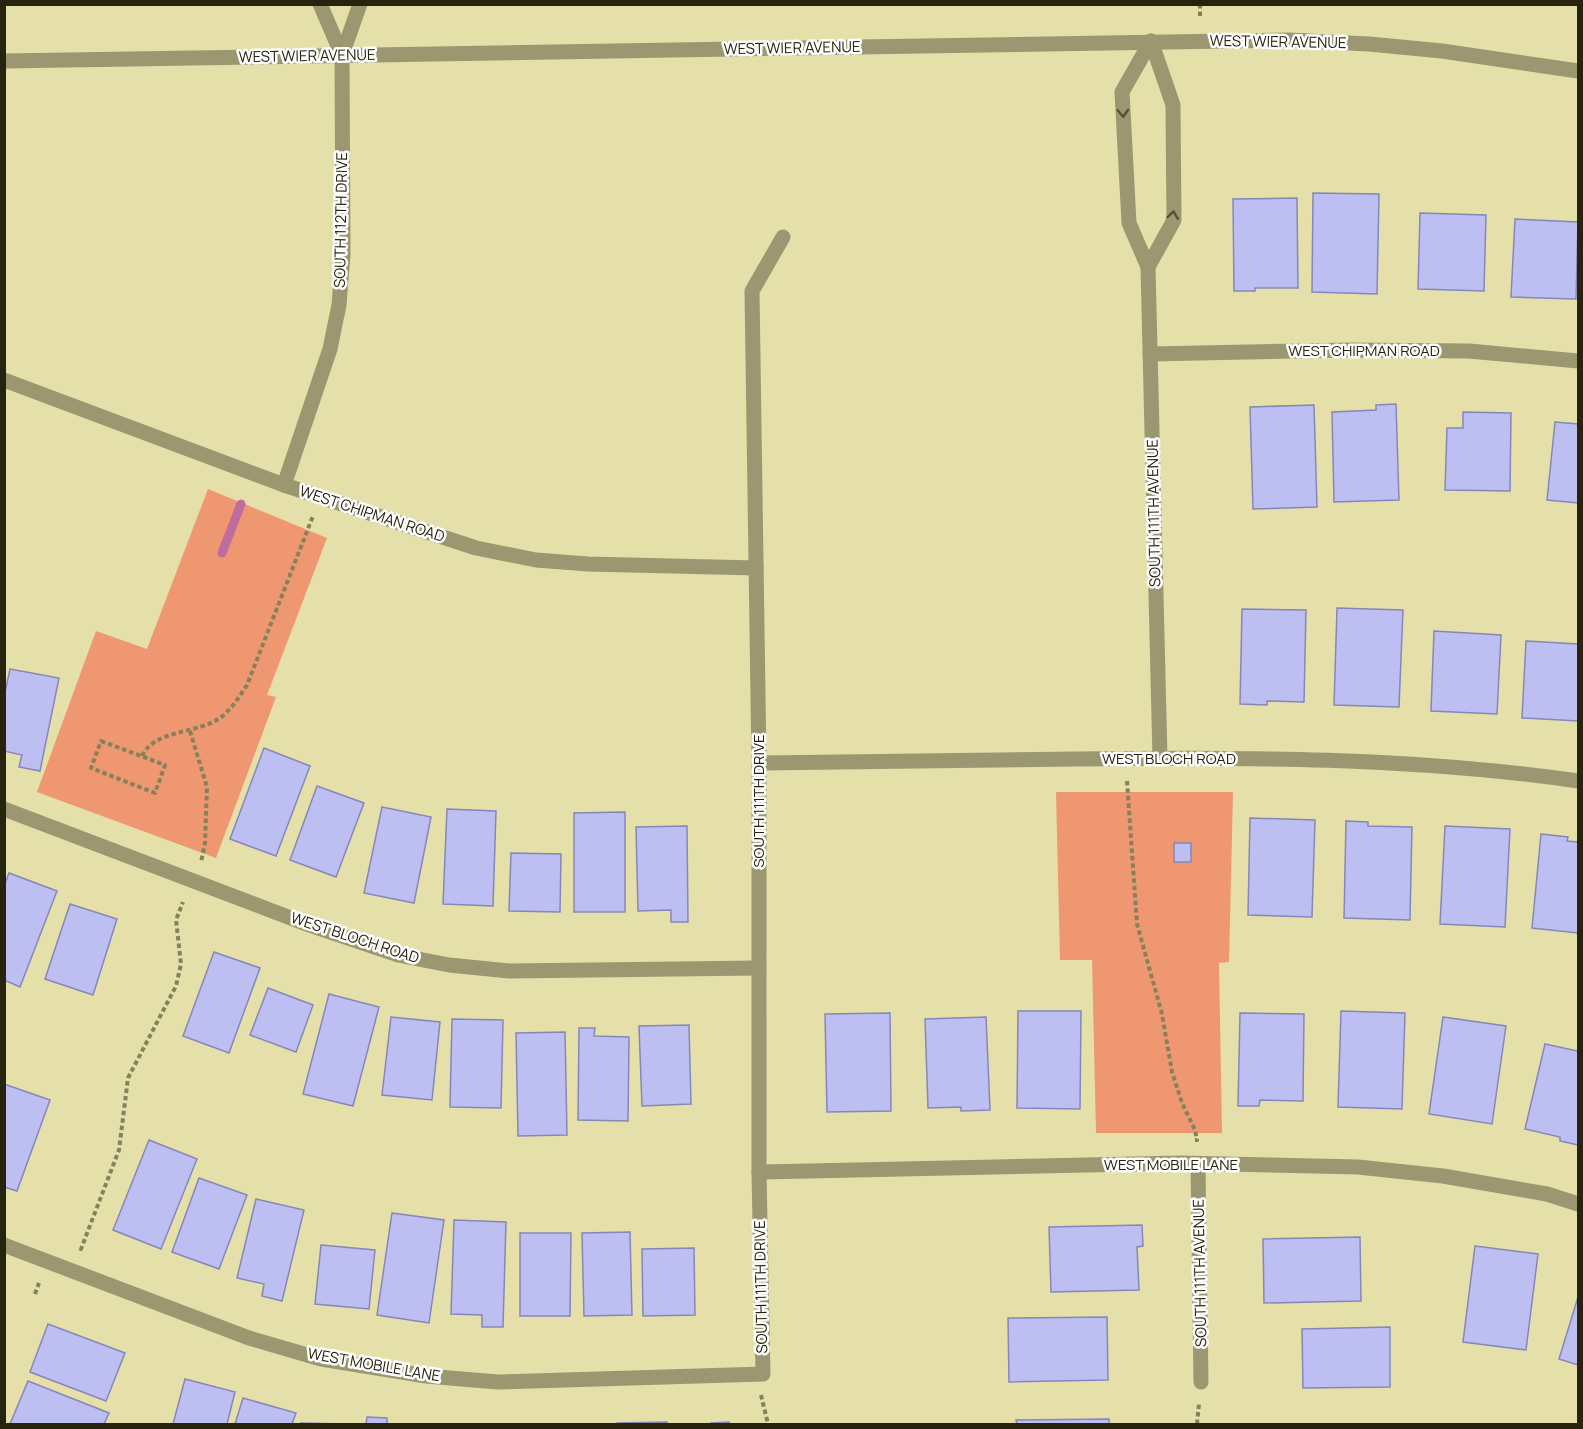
<svg xmlns="http://www.w3.org/2000/svg" width="1583" height="1429" font-family="Manrope,sans-serif">
<style>
.green{fill:#ef9771}
.lines{fill:none;stroke-linecap:round;stroke-linejoin:round}
.stream{stroke:#bf6d9f;stroke-width:9}
.building{fill:#bdbef2;stroke:#8687b8;stroke-width:1.5}
.path{stroke:#85825b;stroke-width:4;stroke-dasharray:4.5 3;stroke-linecap:butt}
.minor{stroke:#9b9871;stroke-width:15}
.oneway{stroke:#555236}
.labels{text-anchor:middle;stroke-width:5;stroke-linejoin:round;paint-order:stroke}
.street-label{font-size:15px;fill:#26240e;stroke:#fefefe}
</style>
<rect width="100%" height="100%" fill="#e5e0a9"/>
<!-- green -->
<g class="green">
<path d="M208,489l119,49 -60,157 9,2 -60,161 -179,-66 59,-161 51,18z"/>
<path d="M1056,792h177l-4,170 -10,1 3,170h-126l-4,-173h-32z"/>
</g>
<g class="lines">
<!-- stream -->
<path class="stream" d="M222,553l19,-49"/>
</g>
<!-- building -->
<g class="building">
<path d="M1313,193l66,1 -2,100 -65,-2z"/>
<path d="M1297,198l1,90h-43v3h-21l-1,-92z"/>
<path d="M1420,213l66,2 -2,76 -66,-2z"/>
<path d="M1515,219l63,3 -2,77 -65,-2z"/>
<path d="M1396,404l3,96 -65,2 -2,-90 44,-2v-5z"/>
<path d="M1314,405l3,102 -64,2 -3,-102z"/>
<path d="M1463,412l48,1 -1,78 -65,-1 2,-62h16z"/>
<path d="M1555,422l23,2v79l-31,-3z"/>
<path d="M1337,608l66,2 -4,97 -65,-2z"/>
<path d="M1242,609l64,1 -2,92 -37,-1v4l-27,-1z"/>
<path d="M1434,631l67,4 -4,79 -66,-3z"/>
<path d="M1526,641l52,3v77l-56,-3z"/>
<path d="M10,669l49,9 -19,93 -21,-4 3,-12 -18,-4v-54z"/>
<path d="M264,748l46,18 -34,90 -46,-17z"/>
<path d="M317,786l47,17 -28,74 -46,-17z"/>
<path d="M382,807l49,10 -17,86 -50,-10z"/>
<path d="M447,809l49,2 -3,95 -50,-2z"/>
<path d="M625,812v100h-51v-99z"/>
<path d="M1250,818l65,2 -3,97 -64,-2z"/>
<path d="M1346,821l22,1v4l44,1 -2,93 -66,-2z"/>
<path d="M687,826l1,96h-17v-12l-33,1 -2,-84z"/>
<path d="M1445,826l65,3 -5,98 -65,-3z"/>
<path d="M1541,834l27,3 -1,4 11,1v91l-46,-5z"/>
<rect x="1174" y="843" width="17" height="19"/>
<path d="M511,853l50,1 -1,58 -51,-1z"/>
<path d="M9,873l48,18 -37,96 -16,-7v-94z"/>
<path d="M70,904l47,15 -24,76 -48,-16z"/>
<path d="M214,952l46,16 -31,85 -46,-17z"/>
<path d="M268,988l45,17 -17,47 -46,-17z"/>
<path d="M329,994l50,13 -26,99 -50,-12z"/>
<path d="M1018,1011h63l-1,98 -63,-1z"/>
<path d="M1341,1011l64,2 -3,96 -64,-2z"/>
<path d="M890,1013l1,98 -64,1 -2,-98z"/>
<path d="M1240,1013l64,1 -1,87 -43,-1 -1,6h-21z"/>
<path d="M391,1017l49,5 -8,78 -50,-5z"/>
<path d="M986,1017l4,93 -29,1v-4l-33,1 -3,-89z"/>
<path d="M1443,1017l63,9 -14,98 -63,-10z"/>
<path d="M452,1019l51,1 -2,88 -51,-1z"/>
<path d="M689,1025l2,79 -49,2 -3,-80z"/>
<path d="M579,1028h16l-1,8 35,1 -1,84 -50,-1z"/>
<path d="M565,1032l2,103 -49,1 -2,-103z"/>
<path d="M1545,1044l33,7v94l-18,-4v-4l-35,-8z"/>
<path d="M4,1084l46,16 -33,91 -13,-4z"/>
<path d="M149,1140l48,19 -36,90 -48,-19z"/>
<path d="M199,1178l48,17 -28,74 -47,-17z"/>
<path d="M256,1199l48,11 -22,91 -20,-5 2,-12 -27,-6z"/>
<path d="M392,1213l52,7 -15,103 -52,-8z"/>
<path d="M454,1220l52,2 -3,105h-21v-12l-31,-1z"/>
<path d="M1142,1225l1,21 -6,1 2,43 -88,2 -2,-65z"/>
<path d="M630,1232l2,83 -48,1 -2,-83z"/>
<path d="M520,1233h51l-1,83h-50z"/>
<path d="M1360,1237l1,64 -97,2 -1,-64z"/>
<path d="M321,1245l54,5 -6,59 -54,-5z"/>
<path d="M1475,1246l63,8 -12,96 -63,-8z"/>
<path d="M694,1248l1,67 -52,1 -1,-67z"/>
<path d="M1578,1297v68l-19,-6z"/>
<path d="M1107,1317l1,63 -99,2 -1,-64z"/>
<path d="M48,1324l77,29 -19,48 -76,-29z"/>
<path d="M1390,1327v60l-87,1 -1,-59z"/>
<path d="M185,1379l50,13 -8,32h-54z"/>
<path d="M28,1381l81,32 -5,11h-94z"/>
<path d="M243,1398l53,15 -4,11h-57z"/>
<path d="M367,1417l20,1v6h-21z"/>
<path d="M1109,1419v5h-92l-1,-4z"/>
<path d="M667,1422v2h-50v-1z"/>
<path d="M729,1422v2h-18v-1z"/>
<path d="M301,1423l43,1h-44z"/>
</g>
<g class="lines">
<!-- path -->
<g class="path">
<path d="M1200,4v15"/>
<path d="M190,731l17,56 -2,56 -4,19"/>
<path d="M101,741l64,24 -10,28 -64,-25z"/>
<path d="M142,756c13,-27 55,-22 78,-38 12,-9 19,-21 27,-33l66,-169"/>
<path d="M1127,781l10,143 25,90 10,58 10,31 13,27 2,10h-2"/>
<path d="M80,1248l1,1 38,-99 9,-72 48,-92 5,-22 -5,-44 7,-18"/>
<path d="M35,1294l4,-11"/>
<path d="M761,1395l7,29"/>
<path d="M1197,1424l2,-20"/>
</g>
<!-- minor -->
<g class="minor">
<path d="M320,4l22,51"/>
<path d="M1151,41l-29,51 7,131 19,44 12,491"/>
<path d="M4,61l1285,-21 80,4 73,7 136,20"/>
<path d="M1148,267l26,-47 -1,-115 -22,-64"/>
<path d="M1150,354l201,-4 118,1 109,10"/>
<path d="M4,380l280,105 192,63 60,12 52,4 168,4"/>
<path d="M284,485l46,-136 9,-44 4,-51 -1,-199 18,-51"/>
<path d="M759,763c106,-1 211,-3 317,-4 168,-2 336,-2 502,22"/>
<path d="M4,809l305,116 89,30 51,10 60,6 250,-3"/>
<path d="M1198,1164l3,218"/>
<path d="M759,1172l422,-9 177,4 85,9 104,18 31,10"/>
<path d="M4,1245l245,93 72,21 105,17 72,6 265,-8 -4,-202v-409l-7,-472 31,-54"/>
</g>
</g>
<!-- one-way arrows -->
<defs><path id="oneway-chevron" d="M-2-3.5L2.5 0L-2 3.5" fill="none" stroke-width="1.6" stroke-linecap="round" stroke-linejoin="round" transform="scale(1.5)"/></defs>
<g class="oneway">
<use href="#oneway-chevron" transform="translate(1123 113) rotate(87)"/>
<use href="#oneway-chevron" transform="translate(1173 215) rotate(-82)"/>
</g>
<g class="labels">
<!-- street labels -->
<g class="street-label">
<text transform="translate(1278 42) rotate(1)" y="5">WEST WIER AVENUE</text>
<text transform="translate(792 48) rotate(-1)" y="5">WEST WIER AVENUE</text>
<text transform="translate(307 56) rotate(-1)" y="5">WEST WIER AVENUE</text>
<text transform="translate(341 220) rotate(-89)" y="5">SOUTH 112TH DRIVE</text>
<text x="1364" y="356">WEST CHIPMAN ROAD</text>
<text transform="translate(1154 513) rotate(-91)" y="5">SOUTH 111TH AVENUE</text>
<text transform="translate(372 514) rotate(18)" y="5">WEST CHIPMAN ROAD</text>
<text x="1169" y="764">WEST BLOCH ROAD</text>
<text transform="translate(759 801) rotate(-90)" y="5">SOUTH 111TH DRIVE</text>
<text transform="translate(355 938) rotate(18)" y="5">WEST BLOCH ROAD</text>
<text x="1171" y="1170">WEST MOBILE LANE</text>
<text transform="translate(1200 1273) rotate(-91)" y="5">SOUTH 111TH AVENUE</text>
<text transform="translate(761 1287) rotate(-91)" y="5">SOUTH 111TH DRIVE</text>
<text transform="translate(374 1365) rotate(10)" y="5">WEST MOBILE LANE</text>
</g>
</g>
<!-- border -->
<rect width="1583" height="1429" fill="none" stroke="#26240e" stroke-width="12"/>
</svg>
